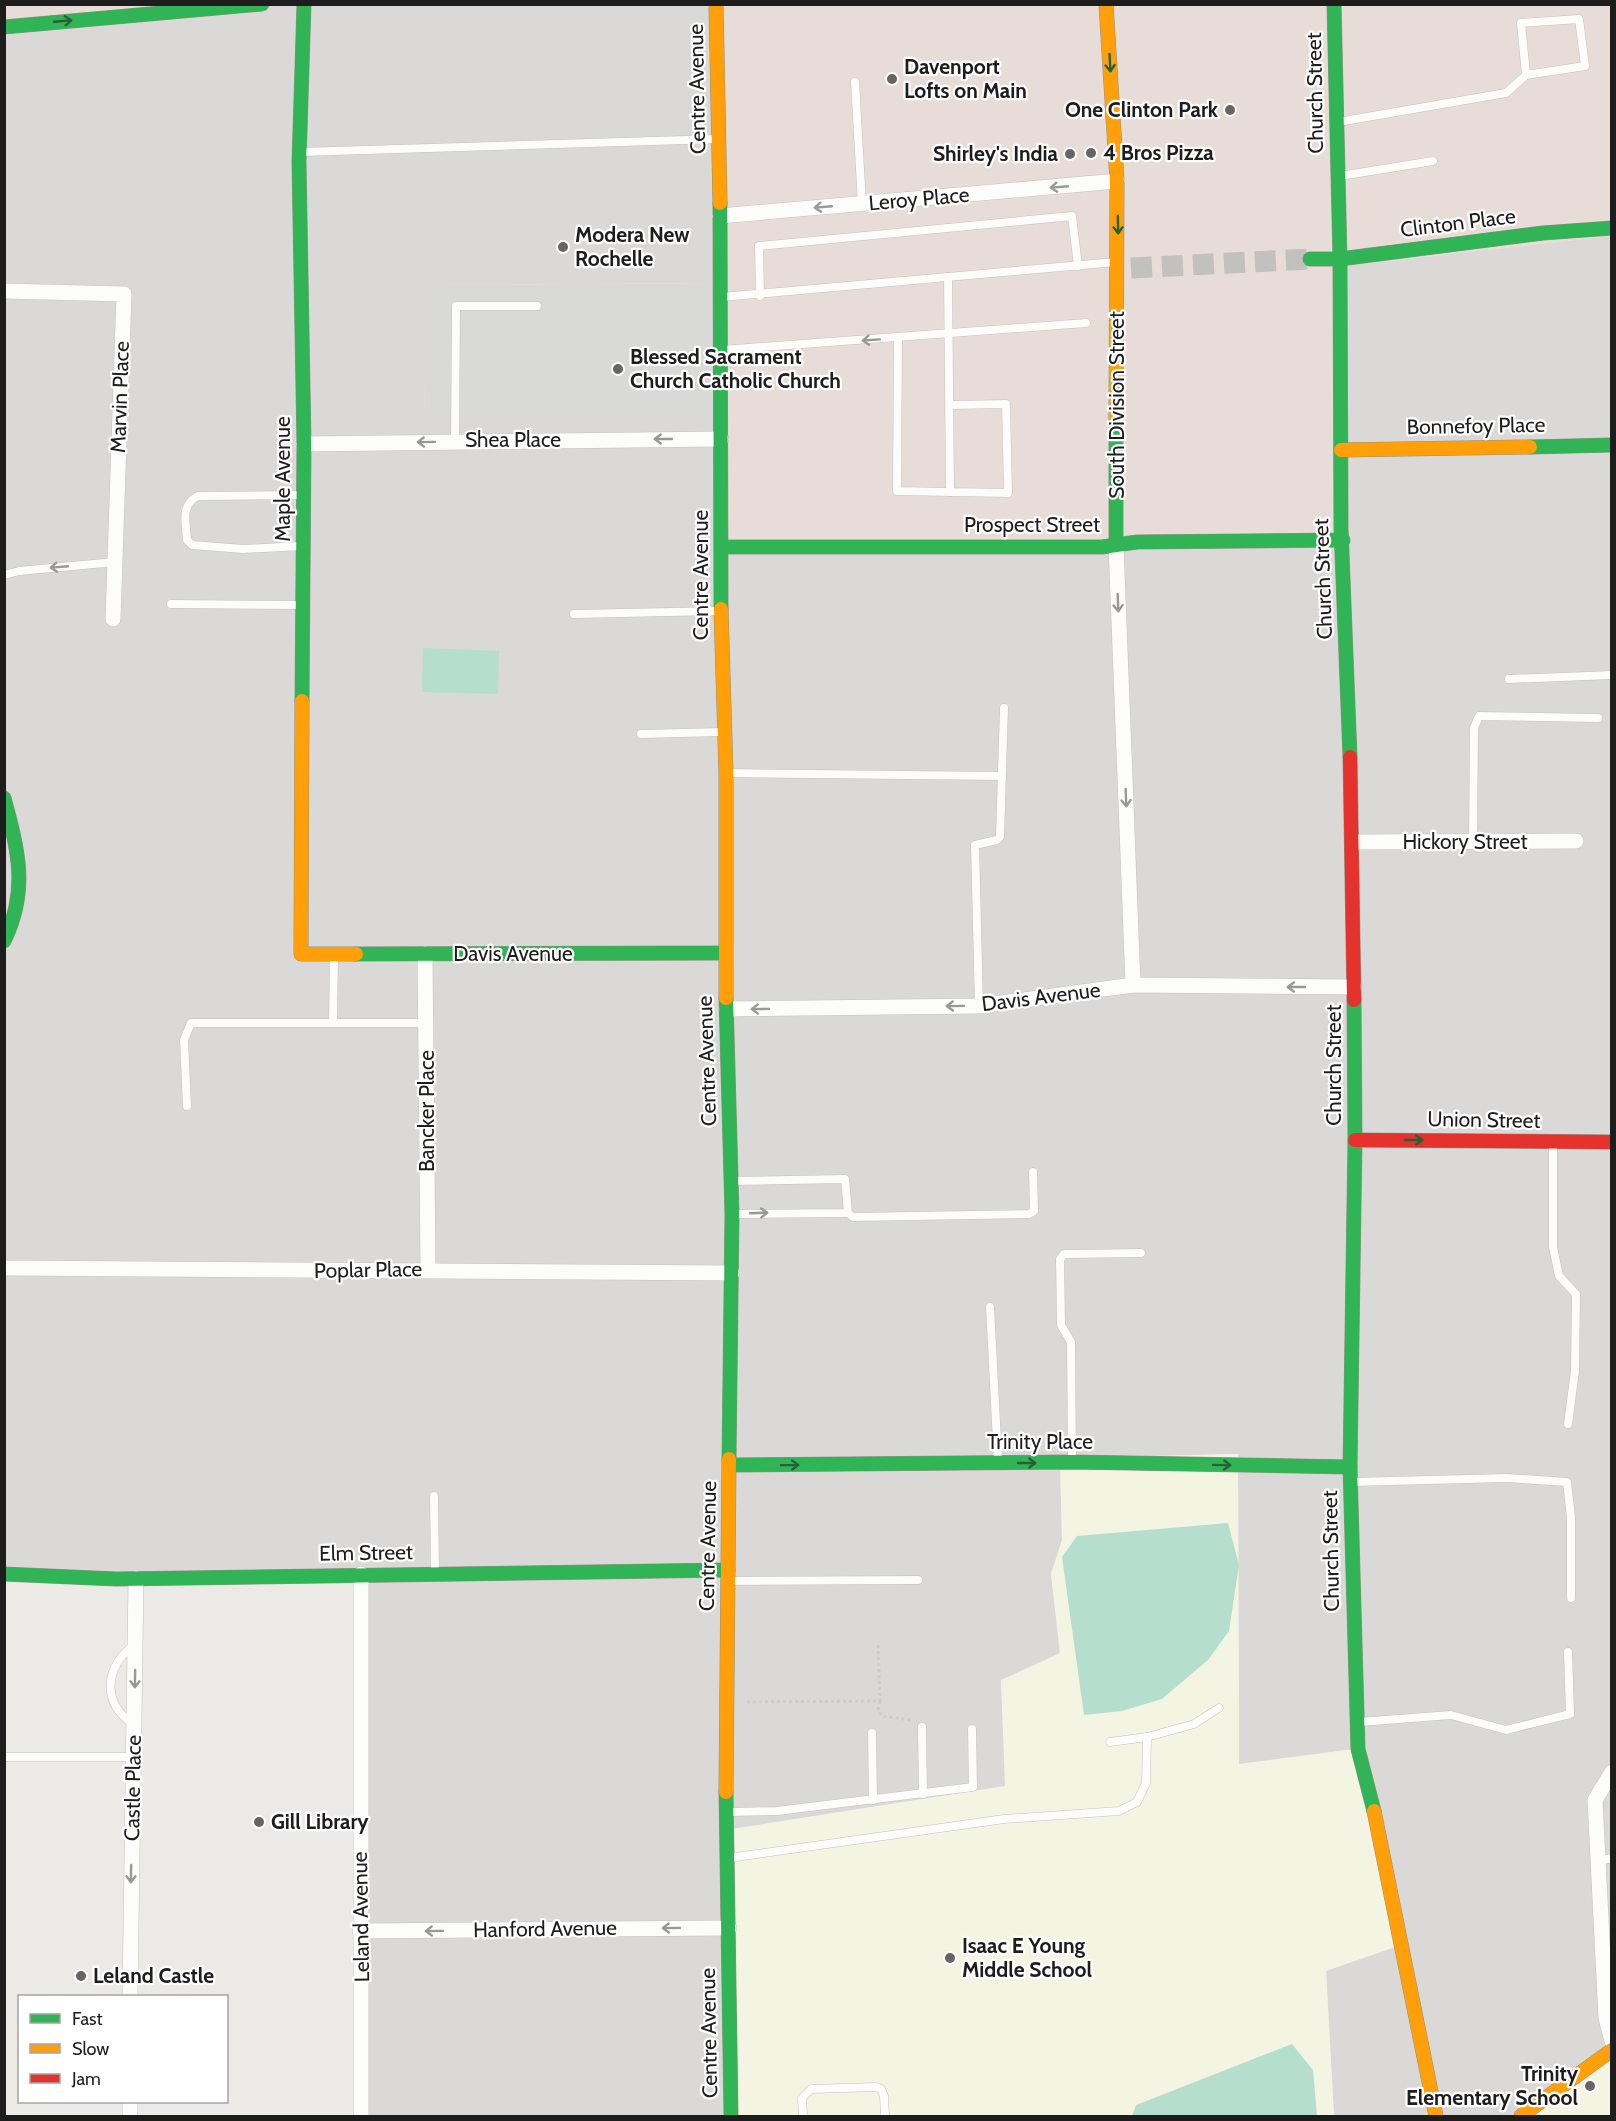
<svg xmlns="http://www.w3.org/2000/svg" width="1616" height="2121" font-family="Cabin,sans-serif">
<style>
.residential{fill:#dad9d7}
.commercial{fill:#e8dcd9}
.education{fill:#f4f4e2}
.religious{fill:#d9d9d7}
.pitch{fill:#b6dece}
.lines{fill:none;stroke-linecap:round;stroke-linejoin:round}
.secondary-tunnel{stroke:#c2c1be;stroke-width:21;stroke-dasharray:21 10;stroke-linecap:butt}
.lane-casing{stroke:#c2c2c0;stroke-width:9}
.street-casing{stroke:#c2c2c0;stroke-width:16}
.fast-casing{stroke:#919380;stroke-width:15}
.slow-casing{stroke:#919380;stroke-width:15}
.jam-casing{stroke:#919380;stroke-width:15}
.path{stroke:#d4c9c7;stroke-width:3;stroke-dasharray:3 3;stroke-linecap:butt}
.lane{stroke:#fcfcfb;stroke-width:8}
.street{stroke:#fcfcfb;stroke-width:15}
.fast{stroke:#30b455;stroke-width:14}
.slow{stroke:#ff9f0a;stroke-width:14}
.jam{stroke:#e5322d;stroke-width:14}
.oneway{stroke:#266136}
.oneway2{stroke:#989897}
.poi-dot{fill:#656563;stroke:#fff;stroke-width:2}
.labels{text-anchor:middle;stroke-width:4.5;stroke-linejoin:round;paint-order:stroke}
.poi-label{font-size:21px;font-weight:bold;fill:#1d1d1d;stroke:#fff;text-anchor:start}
.street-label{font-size:21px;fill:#1d1d1d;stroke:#fff}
</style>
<rect width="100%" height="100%" fill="#ebeae6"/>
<!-- residential -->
<path class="residential" d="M234,4l488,1 3,278 -303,2 3,128 920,-147 266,-30v1819l-87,61h-190l-8,-145 36,-223 -123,16 -1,-310 -178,5 2,81 -11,34 9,79 -59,28 5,105 -280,44 8,286h-371l2,-539 -360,-5 -1,-1548z"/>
<!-- commercial -->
<g class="commercial">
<path d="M5,5h229l-229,19z"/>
<path d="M722,5h889v231l-266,30 -8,280 -609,6z"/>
</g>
<!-- education -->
<g class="education">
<path d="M1238,1454l1,310 124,-16 38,197 -75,26 8,145h-600l-8,-286 279,-44 -4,-106 59,-27 -9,-79 11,-34 -2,-82z"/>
<path d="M1611,2055v61h-87z"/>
</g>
<!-- religious -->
<path class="religious" d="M725,283l1,133 -301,-3 -4,-128z"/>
<!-- pitch -->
<g class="pitch">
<path d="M423,648l76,3 -1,43 -76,-2z"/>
<path d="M1228,1523l11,42 -10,66 -21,29 -46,39 -40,12 -38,4 -22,-158 15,-21z"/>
<path d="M1292,2044l21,26 4,46h-185l4,-11z"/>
</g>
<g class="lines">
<!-- secondary-tunnel -->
<path class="secondary-tunnel" d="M1131,268l179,-9"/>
<!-- lane casing -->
<g class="lane-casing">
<g id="lane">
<path d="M855,82l7,122"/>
<path d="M1338,122l168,-29 20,-18 59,-9 -6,-47 -58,4 5,52"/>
<path d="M301,152l417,-13"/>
<path d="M1340,176l93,-15"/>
<path d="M948,277l2,215 58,1 -2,-89 -55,1"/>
<path d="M760,296l-1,-50 313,-30 6,50"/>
<path d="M722,297l394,-35"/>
<path d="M898,338l-1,153 53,1"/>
<path d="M722,350l364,-27"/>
<path d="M455,441l1,-135h81"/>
<path d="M302,546l-59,3 -51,-4 -5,-5c-1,-17 -7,-35 11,-44l105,-1"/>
<path d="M4,575l15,-4 96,-9"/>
<path d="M171,604l131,1"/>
<path d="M574,614l145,-3"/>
<path d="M1509,679l103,-4"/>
<path d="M641,734l82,-2"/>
<path d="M727,773l275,3"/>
<path d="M1473,842l1,-114 5,-12 119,2"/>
<path d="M979,1006l-4,-161 22,-5 3,-3 4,-129"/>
<path d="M333,1021l1,-66"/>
<path d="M187,1106l-3,-66 7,-17h235"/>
<path d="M1553,1143v104l6,29 17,18 -1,77 -7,53"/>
<path d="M732,1181l113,-2 3,34 -114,1"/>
<path d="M848,1213l5,4 176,-3 5,-3 -1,-39"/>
<path d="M990,1307l8,154"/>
<path d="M1072,1461l-1,-119 -10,-17 -1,-66 4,-5 77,-1"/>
<path d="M1352,1482l155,-4 60,4 4,35v81"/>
<path d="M434,1496l1,75"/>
<path d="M729,1581l189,-1"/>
<path d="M1359,1722l92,-7 55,15 64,-16 -2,-62"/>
<path d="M133,1724c-32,-22 -28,-57 1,-79"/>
<path d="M922,1727l1,67"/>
<path d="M872,1733l1,67"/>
<path d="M1110,1742l37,-5"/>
<path d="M4,1757h129"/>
<path d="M729,1812l48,-1 196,-24 -1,-58"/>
<path d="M729,1858l275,-39 115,-8 18,-9 9,-19 1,-46 47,-13 25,-16"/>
<path d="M1598,1861l14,-3"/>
<path d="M803,2116l-1,-18 9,-9 65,-2 5,2 3,7 1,20"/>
</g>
</g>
<!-- street casing -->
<g class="street-casing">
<g id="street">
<path d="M720,216l397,-35"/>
<path d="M4,291l120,3 -11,325"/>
<path d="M304,444l417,-5"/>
<path d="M1116,545l17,440"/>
<path d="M1353,842l223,-1"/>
<path d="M425,954l3,315"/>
<path d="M727,1009l252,-3 154,-21 221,2"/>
<path d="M4,1268l728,5"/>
<path d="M1612,1772l-17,28 11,218 6,23"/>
<path d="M360,1931l369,-3"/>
<path d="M130,1996l6,-417"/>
<path d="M130,2116v-14"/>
<path d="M361,2116v-542"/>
</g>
</g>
<!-- fast casing -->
<g class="fast-casing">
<g id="fast">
<path d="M1334,4l6,255 1,269 9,229"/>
<path d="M4,27l258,-23"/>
<path d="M720,203l1,406"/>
<path d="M1310,259h30l203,-26 69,-5"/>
<path d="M1530,447l82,-2"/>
<path d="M1116,545v-124"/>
<path d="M722,547h380l35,-5 206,-2"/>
<path d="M302,701l2,-257 -5,-282 5,-158"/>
<path d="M4,798c14,52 25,92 0,143"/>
<path d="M356,954l369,-1"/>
<path d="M726,998l6,216 -3,245"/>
<path d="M1354,1000l1,140 -5,327 8,282 16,62"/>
<path d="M731,1465l341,-3 278,5"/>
<path d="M4,1574l112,5 612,-9"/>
<path d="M726,1792l5,324"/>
</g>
</g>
<!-- slow casing -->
<g class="slow-casing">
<g id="slow">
<path d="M716,4l4,199"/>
<path d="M1106,4l11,177 -1,240"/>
<path d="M1341,450l189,-3"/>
<path d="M721,609l5,164v225"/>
<path d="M302,701l-1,253h55"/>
<path d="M726,1792l3,-333"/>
<path d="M1374,1811l62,305"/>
<path d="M1521,2116l91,-66"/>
</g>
</g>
<!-- jam casing -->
<g class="jam-casing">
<g id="jam">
<path d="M1350,757l4,243"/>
<path d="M1355,1140l257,2"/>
</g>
</g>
<!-- path -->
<g class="path">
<path d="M880,1701l-2,9 4,6 29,4"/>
<path d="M747,1702l133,-1 -2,-58"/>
</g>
<!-- lane -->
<use href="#lane" class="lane"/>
<!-- street -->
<use href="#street" class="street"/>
<!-- fast -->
<use href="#fast" class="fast"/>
<!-- slow -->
<use href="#slow" class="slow"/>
<!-- jam -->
<use href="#jam" class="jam"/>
</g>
<!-- one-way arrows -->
<defs><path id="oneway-shaft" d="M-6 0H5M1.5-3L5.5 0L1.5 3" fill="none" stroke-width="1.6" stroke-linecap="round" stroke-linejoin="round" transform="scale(1.5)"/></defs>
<g class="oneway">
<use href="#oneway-shaft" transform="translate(63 21) rotate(-5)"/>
<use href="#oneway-shaft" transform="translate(1110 63) rotate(87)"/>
<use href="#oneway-shaft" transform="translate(1118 225) rotate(89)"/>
<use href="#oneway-shaft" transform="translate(1414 1140)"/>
<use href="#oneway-shaft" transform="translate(1027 1463)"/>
<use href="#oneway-shaft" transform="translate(790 1465) rotate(-1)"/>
<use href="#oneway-shaft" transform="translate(1222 1465) rotate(1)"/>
</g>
<g class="oneway2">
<use href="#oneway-shaft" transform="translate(1059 187) rotate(175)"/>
<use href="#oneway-shaft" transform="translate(823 207) rotate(175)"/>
<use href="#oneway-shaft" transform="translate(871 340) rotate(176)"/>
<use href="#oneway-shaft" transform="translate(663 439) rotate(180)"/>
<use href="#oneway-shaft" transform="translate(426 442) rotate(179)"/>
<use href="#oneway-shaft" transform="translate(59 567) rotate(175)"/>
<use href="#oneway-shaft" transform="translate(1118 603) rotate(88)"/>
<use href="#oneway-shaft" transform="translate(1126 798) rotate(88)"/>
<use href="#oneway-shaft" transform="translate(1296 987) rotate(-180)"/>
<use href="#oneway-shaft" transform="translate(955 1006) rotate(179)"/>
<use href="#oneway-shaft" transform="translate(760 1009) rotate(179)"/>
<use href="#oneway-shaft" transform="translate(759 1213) rotate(-2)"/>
<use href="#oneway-shaft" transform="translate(135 1679) rotate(91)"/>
<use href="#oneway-shaft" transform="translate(131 1874) rotate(91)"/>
<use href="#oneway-shaft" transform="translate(671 1928) rotate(179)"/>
<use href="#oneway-shaft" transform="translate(434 1931) rotate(179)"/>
</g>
<!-- markers -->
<g class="poi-dot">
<circle cx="892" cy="79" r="6"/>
<circle cx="1230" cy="110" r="6"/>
<circle cx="1091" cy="153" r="6"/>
<circle cx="1070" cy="154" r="6"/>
<circle cx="563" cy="247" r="6"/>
<circle cx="618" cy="369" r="6"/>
<circle cx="259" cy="1822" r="6"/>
<circle cx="950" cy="1958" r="6"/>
<circle cx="81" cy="1976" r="6"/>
<circle cx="1590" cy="2086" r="6"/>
</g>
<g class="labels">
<!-- poi labels -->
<g class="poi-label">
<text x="904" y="74">Davenport<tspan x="904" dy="24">Lofts on Main</tspan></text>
<text x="1218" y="117" text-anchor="end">One Clinton Park</text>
<text x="1103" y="160">4 Bros Pizza</text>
<text x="1058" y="161" text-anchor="end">Shirley's India</text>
<text x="575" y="242">Modera New<tspan x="575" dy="24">Rochelle</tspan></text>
<text x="630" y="364">Blessed Sacrament<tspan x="630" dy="24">Church Catholic Church</tspan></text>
<text x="271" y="1829">Gill Library</text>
<text x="962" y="1953">Isaac E Young<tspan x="962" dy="24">Middle School</tspan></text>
<text x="93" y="1983">Leland Castle</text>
<text x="1578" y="2081" text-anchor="end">Trinity<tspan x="1578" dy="24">Elementary School</tspan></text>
</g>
<!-- street labels -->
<g class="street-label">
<text transform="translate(697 89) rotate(-91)" y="7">Centre Avenue</text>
<text transform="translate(1315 93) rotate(-91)" y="7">Church Street</text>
<text transform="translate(919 199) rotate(-5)" y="7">Leroy Place</text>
<text transform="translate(1458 223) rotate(-7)" y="7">Clinton Place</text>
<text transform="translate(120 397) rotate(-88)" y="7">Marvin Place</text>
<text transform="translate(1117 405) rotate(-90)" y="7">South Division Street</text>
<text transform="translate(1476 426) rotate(-1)" y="7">Bonnefoy Place</text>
<text x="513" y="447">Shea Place</text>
<text transform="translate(283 479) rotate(-90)" y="7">Maple Avenue</text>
<text x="1032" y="532">Prospect Street</text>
<text transform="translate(701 575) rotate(-90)" y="7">Centre Avenue</text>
<text transform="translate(1323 579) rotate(-92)" y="7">Church Street</text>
<text x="1465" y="849">Hickory Street</text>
<text x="513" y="961">Davis Avenue</text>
<text transform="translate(1041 997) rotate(-7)" y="7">Davis Avenue</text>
<text transform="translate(707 1061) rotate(-92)" y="7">Centre Avenue</text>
<text transform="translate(1334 1065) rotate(-90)" y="7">Church Street</text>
<text transform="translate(427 1111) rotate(-90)" y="7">Bancker Place</text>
<text transform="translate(1484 1120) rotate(1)" y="7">Union Street</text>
<text transform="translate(368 1270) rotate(-1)" y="7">Poplar Place</text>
<text x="1040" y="1449">Trinity Place</text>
<text transform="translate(708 1546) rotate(-89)" y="7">Centre Avenue</text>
<text transform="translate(1331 1551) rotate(-91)" y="7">Church Street</text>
<text transform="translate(366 1553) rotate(-1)" y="7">Elm Street</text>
<text transform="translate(133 1788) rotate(-89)" y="7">Castle Place</text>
<text transform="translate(361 1917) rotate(-91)" y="7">Leland Avenue</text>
<text transform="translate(545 1929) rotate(-1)" y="7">Hanford Avenue</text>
<text transform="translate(709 2033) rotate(-91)" y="7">Centre Avenue</text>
</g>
</g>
<!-- border -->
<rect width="1616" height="2121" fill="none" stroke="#1d1d1d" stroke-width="12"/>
<!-- legend -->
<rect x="18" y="1995" width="210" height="108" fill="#ffffff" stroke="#a5a5a5" stroke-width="1.5"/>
<rect x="30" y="2014" width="30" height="9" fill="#30b455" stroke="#a5a5a5" stroke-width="1.5"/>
<text x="72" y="2025" font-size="18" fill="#1d1d1d">Fast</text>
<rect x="30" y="2044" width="30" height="9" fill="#ff9f0a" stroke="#a5a5a5" stroke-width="1.5"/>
<text x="72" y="2055" font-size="18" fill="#1d1d1d">Slow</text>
<rect x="30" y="2074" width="30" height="9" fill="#e5322d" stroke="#a5a5a5" stroke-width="1.5"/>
<text x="72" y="2085" font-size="18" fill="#1d1d1d">Jam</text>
</svg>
